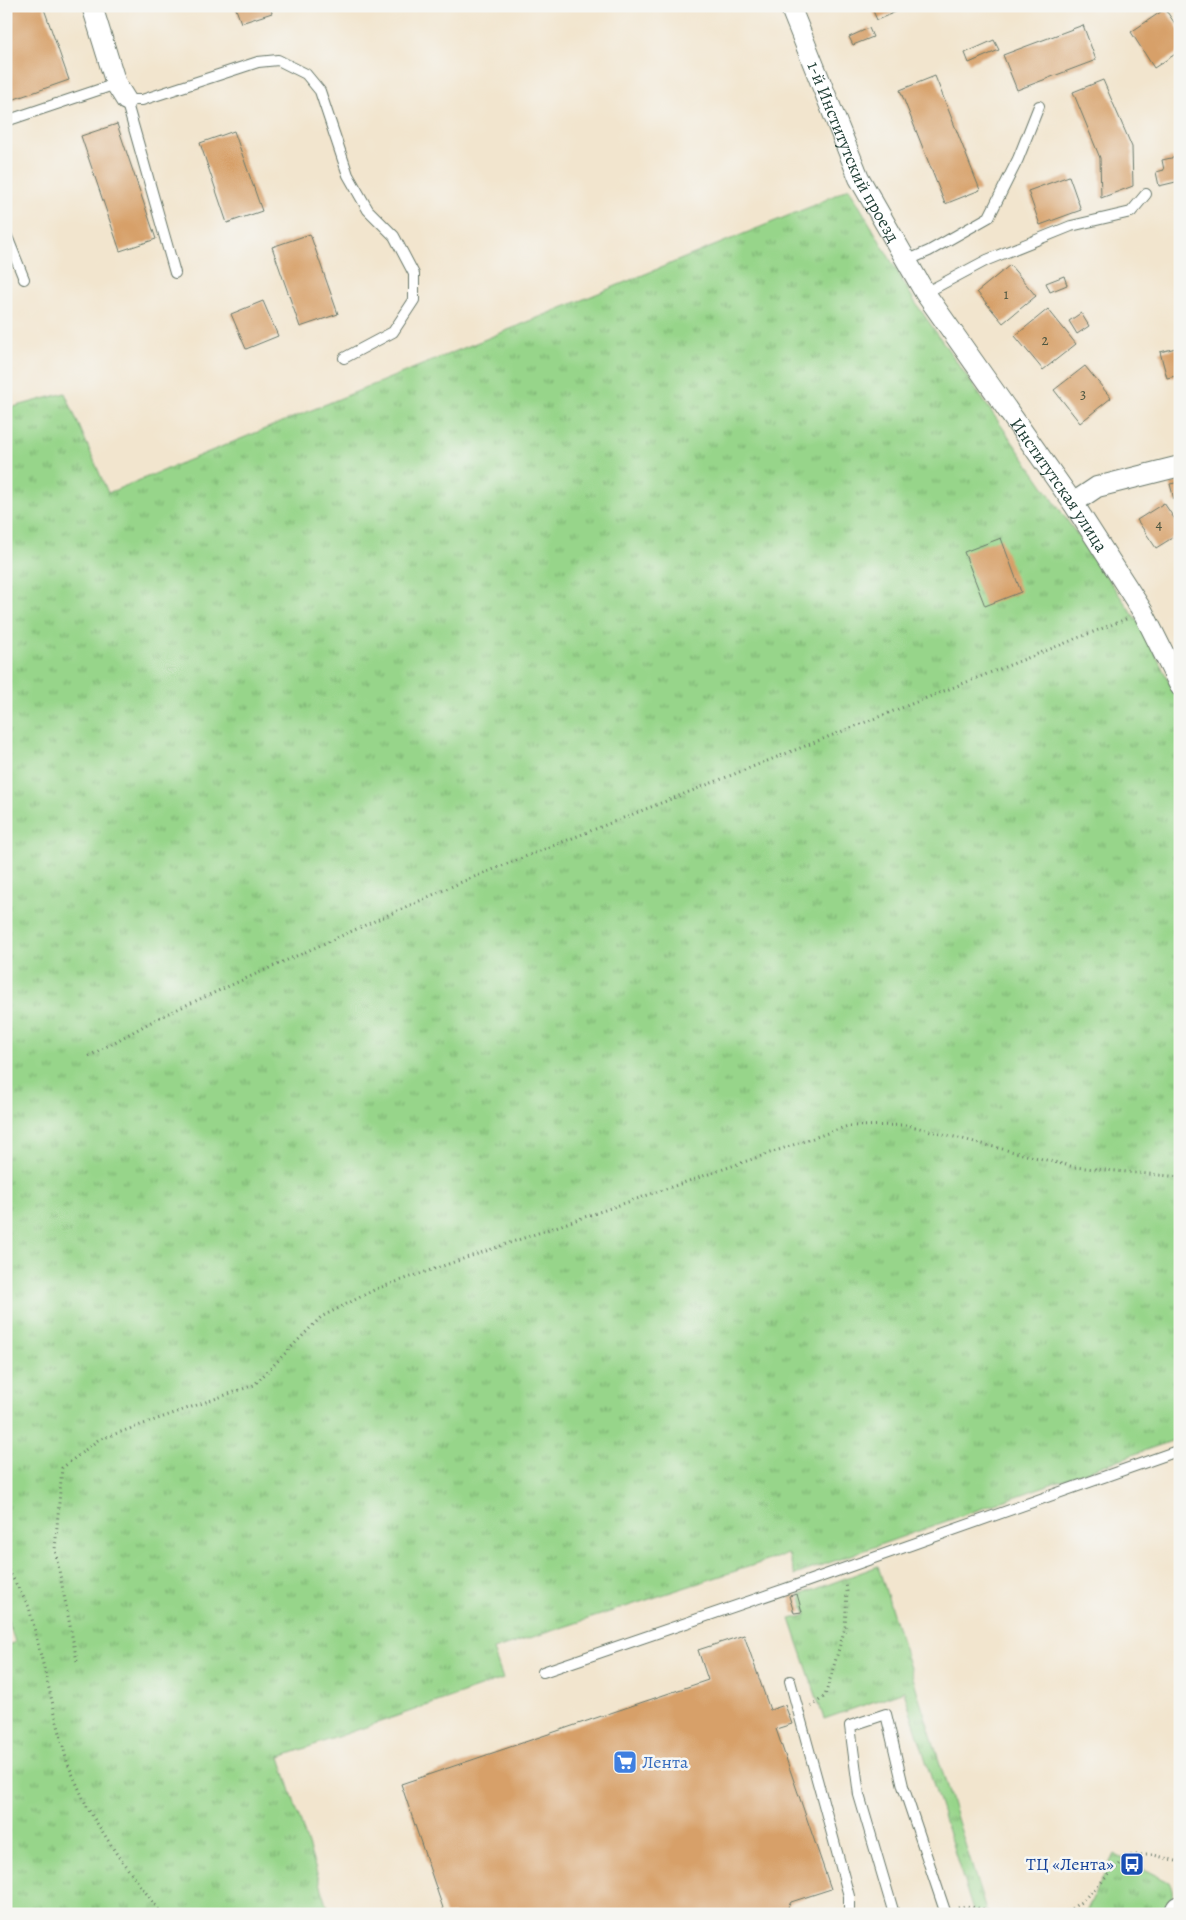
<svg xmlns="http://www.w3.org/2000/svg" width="1186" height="1920" font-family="Alegreya,serif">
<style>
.grass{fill:url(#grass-tufts);stroke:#5b895f}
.building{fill:#d7a069}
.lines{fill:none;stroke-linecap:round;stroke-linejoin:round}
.lane-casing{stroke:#69786a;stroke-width:12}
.street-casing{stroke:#69786a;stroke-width:22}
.secondary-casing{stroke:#69786a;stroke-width:30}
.path{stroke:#69786a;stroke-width:3;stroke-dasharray:1 4;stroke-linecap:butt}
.lane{stroke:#fff;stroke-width:10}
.street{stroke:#fff;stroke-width:20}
.secondary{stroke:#fff;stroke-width:28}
.labels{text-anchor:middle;stroke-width:5;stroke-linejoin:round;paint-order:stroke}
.number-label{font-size:15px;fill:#4d5641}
.street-label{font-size:18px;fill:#1f3d34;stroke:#f6f6f2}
.shop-label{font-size:18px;fill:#366cbe;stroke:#f6f6f2;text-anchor:start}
.transit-label{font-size:18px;fill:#164399;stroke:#f6f6f2;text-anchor:end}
</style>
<defs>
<pattern id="grass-tufts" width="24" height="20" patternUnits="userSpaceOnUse" patternTransform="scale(1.25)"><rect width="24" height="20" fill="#97d58a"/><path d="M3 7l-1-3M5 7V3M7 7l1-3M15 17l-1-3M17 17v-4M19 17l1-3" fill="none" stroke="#7bae72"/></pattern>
</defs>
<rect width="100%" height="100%" fill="#f6f6f2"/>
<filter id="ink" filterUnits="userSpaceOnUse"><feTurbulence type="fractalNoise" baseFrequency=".02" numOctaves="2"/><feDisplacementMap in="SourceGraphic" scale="10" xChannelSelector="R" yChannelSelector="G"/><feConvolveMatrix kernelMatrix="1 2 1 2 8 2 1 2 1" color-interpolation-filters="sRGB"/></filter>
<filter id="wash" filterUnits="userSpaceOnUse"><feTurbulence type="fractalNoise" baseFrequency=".0096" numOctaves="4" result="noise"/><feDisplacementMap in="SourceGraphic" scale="20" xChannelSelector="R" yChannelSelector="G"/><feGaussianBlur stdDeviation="1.12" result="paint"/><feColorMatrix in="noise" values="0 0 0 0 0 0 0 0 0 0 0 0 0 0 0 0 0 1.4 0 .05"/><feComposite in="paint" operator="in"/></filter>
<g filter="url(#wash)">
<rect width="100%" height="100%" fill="#f2e5ce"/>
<!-- grass -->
<g class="grass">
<path d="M849,188l66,114 228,327 37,75v734l-385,137 -7,-21 -295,96 10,29 -223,78 50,157h-324v-268l9,-4 -9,-27v-1206l59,-16 43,100 709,-289z"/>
<path d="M878,1566l109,348h-13l-70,-223 -80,28 -34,-100 16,-4 -6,-20z"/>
<path d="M1114,1854l55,28c7,14 2,19 -4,32h-80z"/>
</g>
<g id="blocks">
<!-- building -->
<g class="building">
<path d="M6,6h37l26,74 -63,22z"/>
<path d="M235,6h35l2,7 -31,10z"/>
<path d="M871,6h38l-32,14z"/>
<path d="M1165,9l15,22v20l-26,17 -23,-36z"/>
<path d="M1083,25l13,35 -79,30 -14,-35z"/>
<path d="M869,28l4,9 -20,8 -4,-8z"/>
<path d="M994,40l5,10 -30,13 -4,-10z"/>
<path d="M935,76l45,114 -35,14 -45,-114z"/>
<path d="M1103,80l29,67 1,39 -32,12 -1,-40 -27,-66z"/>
<path d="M117,124l39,115 -36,12 -39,-115z"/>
<path d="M234,131l28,80 -35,12 -27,-80z"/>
<path d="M1180,156v25l-21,5 -3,-14 8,-2 -2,-10z"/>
<path d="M1069,176l12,34 -41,15 -12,-34z"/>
<path d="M310,234l28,80 -38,13 -28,-80z"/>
<path d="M1010,265l26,31 -33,27 -26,-31z"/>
<path d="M1064,276l3,9 -17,7 -4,-9z"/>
<path d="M263,301l15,35 -32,13 -15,-35z"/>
<path d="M1048,309l28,35 -33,26 -28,-34z"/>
<path d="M1081,313l8,13 -12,8 -8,-13z"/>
<path d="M1180,347v28l-13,3 -7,-26z"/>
<path d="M1085,366l26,32 -31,25 -26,-33z"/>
<path d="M1180,482v19l-5,2 -5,-19z"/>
<path d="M1164,503l16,24v6l-24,15 -19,-28z"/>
<path d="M1001,538l20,54 -36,14 -21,-54z"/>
<path d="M797,1594l5,18 -8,1 -5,-17z"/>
<path d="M744,1635l26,75 15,-5 7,19 -16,5 55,160 -40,13 -7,12h-339l-44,-130 307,-104 -10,-30z"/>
</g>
</g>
</g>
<g filter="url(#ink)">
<use href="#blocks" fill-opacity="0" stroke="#69786a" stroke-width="1"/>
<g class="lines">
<!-- lane casing -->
<g class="lane-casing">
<g id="lane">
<path d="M6,121l110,-37"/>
<path d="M6,234l18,45"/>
<path d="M906,261l23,-10 60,-34 29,-58 21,-53"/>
<path d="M175,273l-49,-173h16l116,-38 20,-2 28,14 14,17 28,84 20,35 26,26 20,38v26l-21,32 -49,26"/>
<path d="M925,293l62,-33 84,-34 60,-14 15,-18"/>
<path d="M543,1672l254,-87 383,-135"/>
<path d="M790,1681l59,215v18"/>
<path d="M894,1914l-35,-119 -9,-69 36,-12 17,72 43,128"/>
</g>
</g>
<!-- street casing -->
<g class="street-casing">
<g id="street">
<path d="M92,6l24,78 10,16"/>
<path id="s1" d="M790,6l69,172 66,115 148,210 70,109 37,74"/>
<path d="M1073,503l24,-16 83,-21"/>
</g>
</g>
<!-- secondary casing -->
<g class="secondary-casing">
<path id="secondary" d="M1178,1914l2,-4"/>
</g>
<!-- path -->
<g class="path">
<path d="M89,1056l73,-40 302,-135 662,-262"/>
<path d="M6,1566l23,41 38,155 21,47 30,47 44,58"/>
<path d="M77,1661l-22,-111 7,-82 36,-28 156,-55 67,-68 55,-28 472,-163 59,-1 167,42 106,10"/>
<path d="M811,1707l14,-11 20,-68 2,-37 -1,-9"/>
<path d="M958,1908l8,-2 43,8"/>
<path d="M1063,1914l18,-12 40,-39 11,-8h22l26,7"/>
</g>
<!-- lane -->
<use href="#lane" class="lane"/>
<!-- street -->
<use href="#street" class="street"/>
<!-- secondary -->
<use href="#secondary" class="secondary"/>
</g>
</g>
<!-- icons -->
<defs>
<g id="supermarket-square" transform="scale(1.25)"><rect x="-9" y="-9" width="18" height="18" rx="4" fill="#3f7fe0" stroke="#f6f6f2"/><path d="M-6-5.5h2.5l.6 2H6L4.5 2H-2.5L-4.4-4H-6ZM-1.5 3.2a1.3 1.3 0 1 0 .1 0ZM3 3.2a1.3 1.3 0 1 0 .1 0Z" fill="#fff"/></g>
<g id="bus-square" transform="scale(1.25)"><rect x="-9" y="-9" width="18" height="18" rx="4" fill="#1a4fb4" stroke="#f6f6f2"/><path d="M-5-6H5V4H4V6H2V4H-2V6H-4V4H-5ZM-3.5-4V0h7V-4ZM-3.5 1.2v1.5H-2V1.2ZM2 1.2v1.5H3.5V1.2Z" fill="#fff"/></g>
</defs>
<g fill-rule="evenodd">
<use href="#supermarket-square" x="625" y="1762"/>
<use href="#bus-square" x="1132" y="1864"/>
</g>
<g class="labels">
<!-- number labels -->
<g class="number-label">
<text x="1006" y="299">1</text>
<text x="1045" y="345">2</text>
<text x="1083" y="399">3</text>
<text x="1159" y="529">4</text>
</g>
<!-- street labels -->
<g class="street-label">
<text dy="6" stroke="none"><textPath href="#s1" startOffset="159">1-й Институтский проезд</textPath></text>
<text dy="6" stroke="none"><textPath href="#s1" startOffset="552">Институтская улица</textPath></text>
</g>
<!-- shop labels -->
<g class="shop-label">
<text x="642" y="1768">Лента</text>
</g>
<!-- transit labels -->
<g class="transit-label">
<text x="1114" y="1870">ТЦ «Лента»</text>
</g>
</g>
<!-- margin -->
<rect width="1186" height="1920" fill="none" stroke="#f6f6f2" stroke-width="25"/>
</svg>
